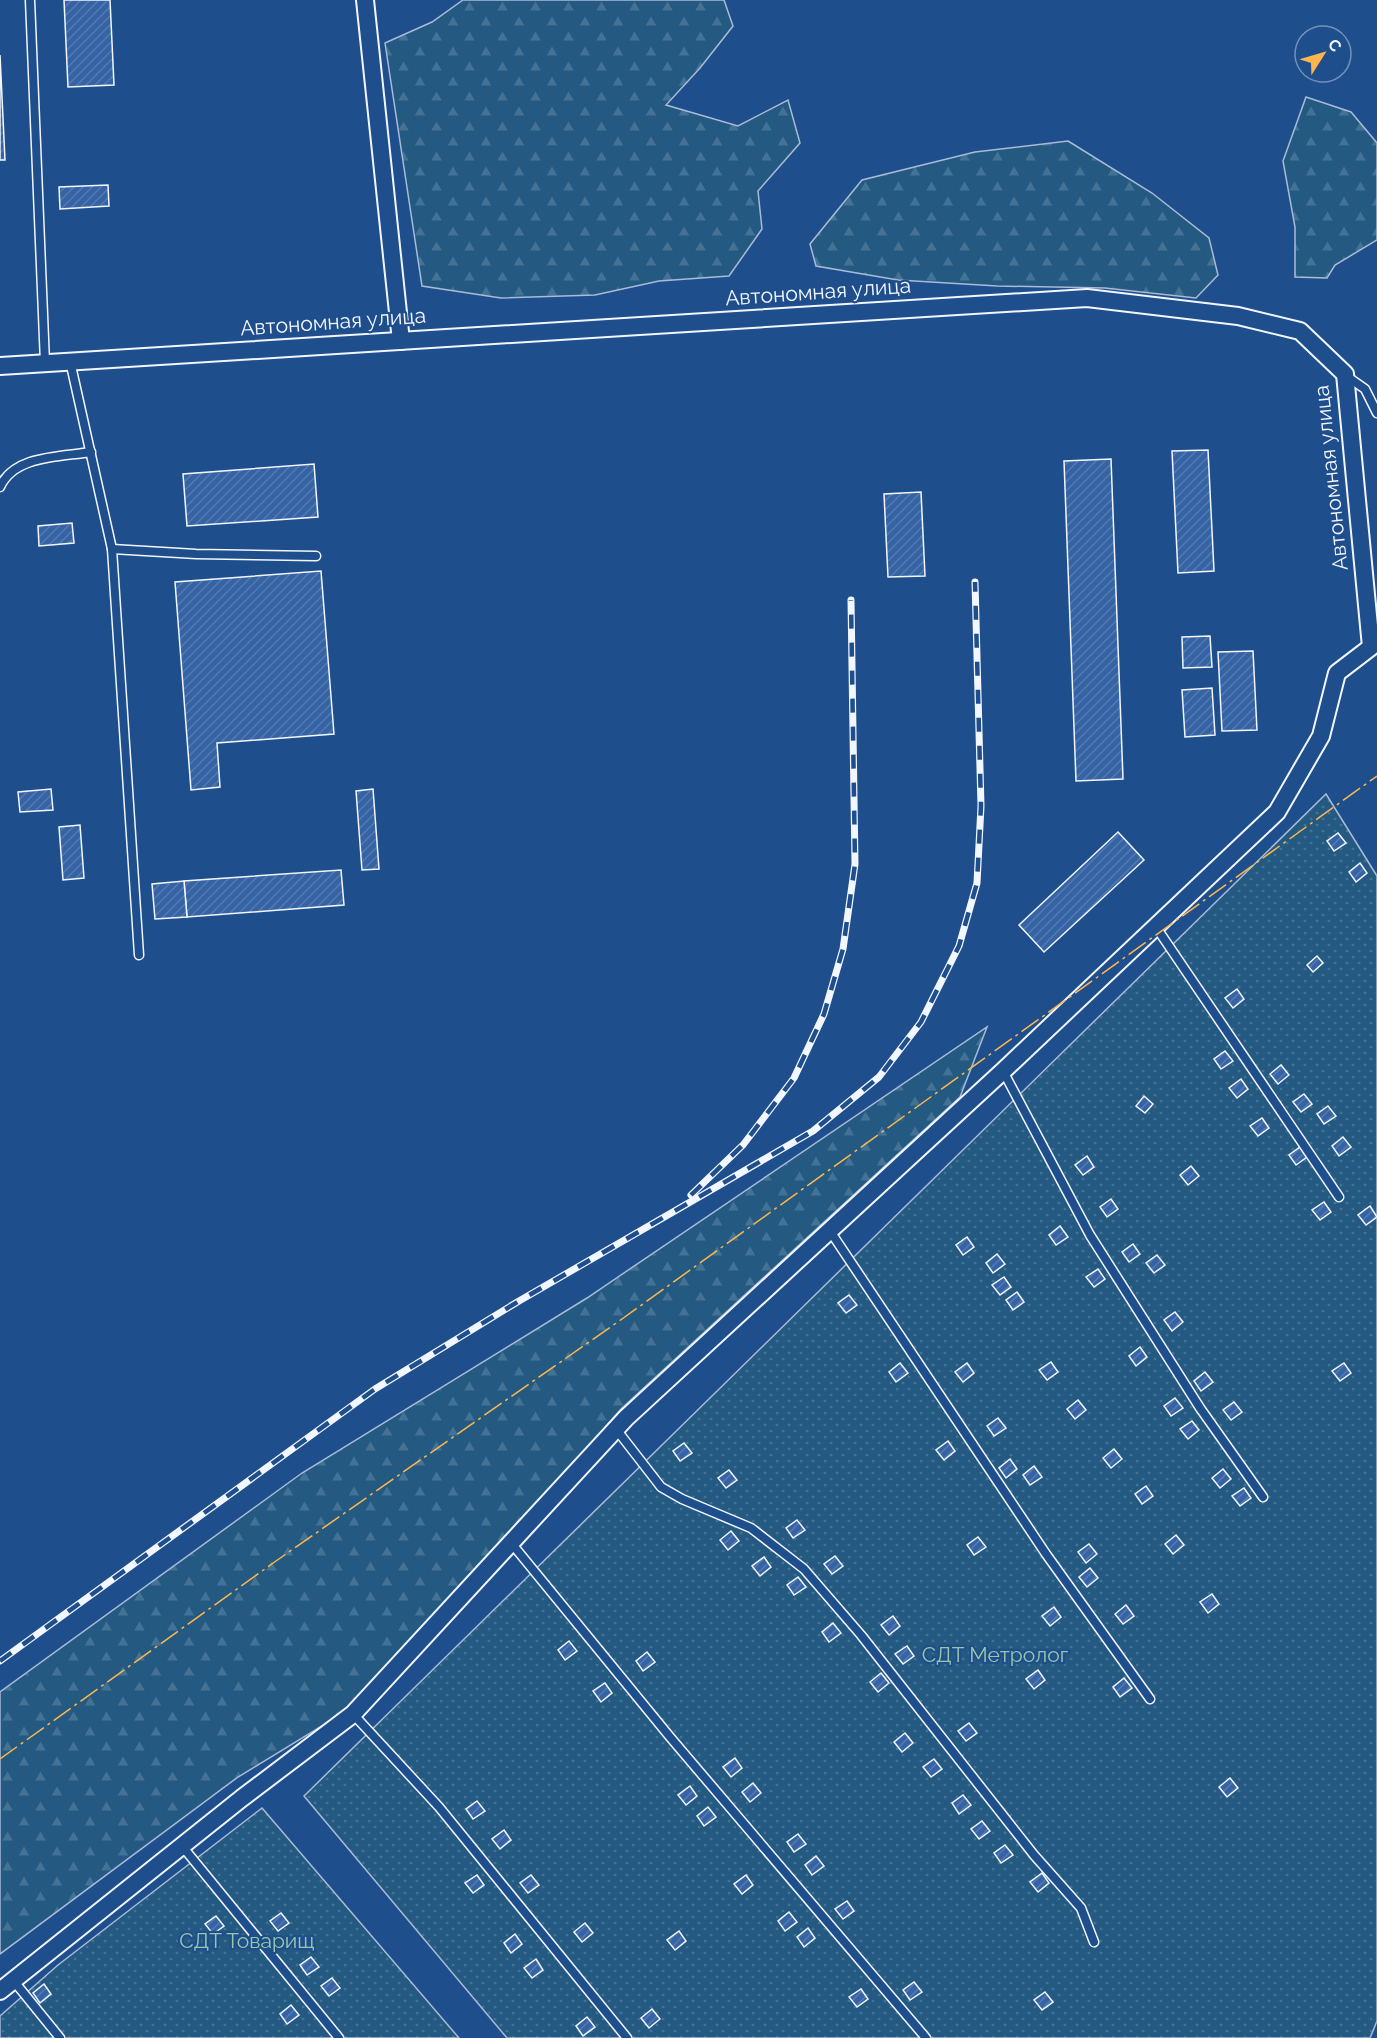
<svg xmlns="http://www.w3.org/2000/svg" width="1377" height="2038" font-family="Raleway,sans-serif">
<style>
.green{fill:url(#green-dots);stroke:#a8bbd7;stroke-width:1.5}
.forest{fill:url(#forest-firs);stroke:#a8bbd7;stroke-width:1.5}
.building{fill:url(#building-hatch);stroke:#f2f6ff;stroke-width:1.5}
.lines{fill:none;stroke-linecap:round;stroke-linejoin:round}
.service-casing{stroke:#f2f6ff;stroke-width:11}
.minor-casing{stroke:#f2f6ff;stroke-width:20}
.service{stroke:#1f4e8c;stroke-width:8}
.minor{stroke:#1f4e8c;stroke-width:16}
.rail-casing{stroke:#f2f6ff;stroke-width:7}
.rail{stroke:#1f4e8c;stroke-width:4.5;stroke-dasharray:14;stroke-linecap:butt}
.power{stroke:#ffb74d;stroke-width:1.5;stroke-dasharray:21 4.5 3 4.5;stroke-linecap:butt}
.labels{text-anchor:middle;stroke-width:4.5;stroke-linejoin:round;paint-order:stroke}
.street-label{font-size:21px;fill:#f2f6ff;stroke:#1f4e8c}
.park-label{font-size:21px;fill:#97c8a6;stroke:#1f4e8c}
</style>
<defs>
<pattern id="green-dots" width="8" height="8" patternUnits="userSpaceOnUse" patternTransform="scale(1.5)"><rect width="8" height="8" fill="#245a82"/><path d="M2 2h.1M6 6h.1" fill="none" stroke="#447295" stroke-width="1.8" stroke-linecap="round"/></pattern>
<pattern id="forest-firs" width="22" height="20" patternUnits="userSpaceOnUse" patternTransform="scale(1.5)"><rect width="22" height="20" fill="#245a82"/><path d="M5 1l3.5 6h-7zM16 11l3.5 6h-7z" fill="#447295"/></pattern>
<pattern id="building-hatch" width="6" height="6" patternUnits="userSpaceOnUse" patternTransform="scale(1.5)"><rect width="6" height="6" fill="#3563a3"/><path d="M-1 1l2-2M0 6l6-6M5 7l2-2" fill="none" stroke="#537ab1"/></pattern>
</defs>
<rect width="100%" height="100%" fill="#1f4e8c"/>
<!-- green -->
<g class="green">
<path d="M1326,794l51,82v1145l-7,17h-863l-203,-242z"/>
<path d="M262,1808l197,230h-459v-22l58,-51z"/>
</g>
<!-- forest -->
<g class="forest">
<path d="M463,0h261l9,26 -33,42 -34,37 72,21 50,-26 12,43 -42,48 4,38 -33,47 -70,5 -64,14 -94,3 -79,-12 -37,-243 47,-21z"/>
<path d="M1306,97l45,15 26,31v97l-42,25 -8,13 -32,-1v-50l-12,-66z"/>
<path d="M1068,141l84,52 57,45 9,37 -22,23 -91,-10 -108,-2 -99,-6 -82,-14 -6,-22 52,-64 113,-28z"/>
<path d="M987,1027l-27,70 -339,312 -101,116 -167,182 -115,70 -238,177v-262l302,-219 285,-175z"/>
</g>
<!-- building -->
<g class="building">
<path d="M64,0h46l4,85 -46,2z"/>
<path d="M0,55l5,105h-5z"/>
<path d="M108,185l1,21 -49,3 -1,-22z"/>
<path d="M1208,450l6,121 -36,2 -6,-122z"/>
<path d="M1111,459l12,320 -47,2 -12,-320z"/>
<path d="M314,464l4,53 -131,9 -4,-52z"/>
<path d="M921,492l4,84 -37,1 -4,-83z"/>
<path d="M72,523l2,20 -35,3 -1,-20z"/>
<path d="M321,571l13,163 -117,9 3,44 -29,3 -16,-208z"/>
<path d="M1210,636l2,31 -29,1 -1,-31z"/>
<path d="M1253,651l4,79 -35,1 -4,-79z"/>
<path d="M1212,688l3,47 -30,2 -3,-47z"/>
<path d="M51,789l2,21 -33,2 -2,-20z"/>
<path d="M373,789l6,80 -17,1 -6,-79z"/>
<path d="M80,825l4,53 -21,2 -4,-53z"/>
<path d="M1118,832l26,28 -100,92 -25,-27z"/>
<path d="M1338,833l8,10 -12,8 -7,-10z"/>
<path d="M1360,863l7,10 -11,9 -7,-10z"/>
<path d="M341,870l3,35 -157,12 -3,-36z"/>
<path d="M184,881l3,36 -32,2 -3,-35z"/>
<path d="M1317,956l6,7 -10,9 -6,-7z"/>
<path d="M1237,989l7,10 -11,9 -8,-10z"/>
<path d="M1225,1051l8,10 -12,8 -7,-10z"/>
<path d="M1281,1065l8,10 -11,9 -8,-10z"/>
<path d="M1241,1079l7,10 -11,9 -8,-10z"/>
<path d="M1304,1094l8,10 -11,8 -8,-10z"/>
<path d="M1144,1096l9,8 -8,9 -9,-7z"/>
<path d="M1328,1106l8,10 -12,8 -7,-10z"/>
<path d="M1262,1118l7,10 -11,8 -8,-10z"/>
<path d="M1343,1137l8,10 -12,9 -7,-10z"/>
<path d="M1300,1147l7,10 -11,8 -7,-10z"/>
<path d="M1087,1156l7,11 -11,8 -8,-10z"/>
<path d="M1191,1166l8,10 -11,9 -8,-10z"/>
<path d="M1111,1199l7,10 -11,8 -7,-10z"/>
<path d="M1324,1202l7,10 -11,8 -8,-10z"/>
<path d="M1370,1206l7,11 -11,8 -8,-10z"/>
<path d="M1060,1226l8,11 -12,8 -7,-10z"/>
<path d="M967,1237l7,10 -11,8 -7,-10z"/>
<path d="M1133,1244l7,10 -11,8 -7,-10z"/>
<path d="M997,1254l8,10 -12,9 -7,-10z"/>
<path d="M1157,1255l8,10 -11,8 -8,-10z"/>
<path d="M1098,1269l7,10 -11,8 -8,-10z"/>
<path d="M1004,1277l7,10 -11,8 -8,-10z"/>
<path d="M1017,1292l7,10 -11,8 -7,-10z"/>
<path d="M849,1295l8,10 -11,8 -8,-10z"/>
<path d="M1175,1312l8,10 -11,9 -8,-11z"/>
<path d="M1140,1347l7,10 -11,9 -7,-10z"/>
<path d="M1051,1362l7,10 -11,8 -8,-10z"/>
<path d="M900,1363l8,10 -12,9 -7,-10z"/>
<path d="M967,1363l7,10 -11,9 -8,-10z"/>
<path d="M1344,1363l7,10 -11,8 -8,-10z"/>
<path d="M1205,1372l8,10 -12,9 -7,-10z"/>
<path d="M1175,1398l8,10 -12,8 -7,-10z"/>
<path d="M1078,1400l8,10 -11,9 -8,-10z"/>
<path d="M1234,1402l8,10 -11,8 -8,-10z"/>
<path d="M998,1418l8,10 -12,8 -7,-10z"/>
<path d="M1192,1421l7,9 -11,9 -8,-10z"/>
<path d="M948,1441l7,10 -11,9 -8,-10z"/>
<path d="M684,1443l8,10 -12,8 -7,-10z"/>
<path d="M1114,1449l8,10 -11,9 -8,-10z"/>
<path d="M1010,1459l7,10 -11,9 -7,-10z"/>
<path d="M1034,1466l8,11 -12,8 -7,-10z"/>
<path d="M1223,1469l8,10 -11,9 -8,-10z"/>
<path d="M729,1470l8,10 -11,8 -8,-10z"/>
<path d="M1146,1486l7,10 -11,8 -7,-10z"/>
<path d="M1244,1488l7,10 -11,8 -8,-10z"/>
<path d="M797,1520l8,10 -12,8 -7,-10z"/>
<path d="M731,1531l8,10 -11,9 -8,-10z"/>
<path d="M1176,1535l8,10 -11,9 -8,-10z"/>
<path d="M978,1537l8,10 -12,8 -7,-10z"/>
<path d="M1089,1544l8,10 -11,9 -8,-11z"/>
<path d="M835,1556l8,10 -11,8 -8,-10z"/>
<path d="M764,1557l7,10 -11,9 -8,-10z"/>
<path d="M1090,1568l8,10 -11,9 -8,-10z"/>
<path d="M798,1577l8,10 -12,8 -7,-10z"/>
<path d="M1212,1594l7,10 -11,9 -8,-11z"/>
<path d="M1126,1605l8,11 -11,8 -8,-10z"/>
<path d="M1054,1607l7,10 -11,9 -8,-10z"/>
<path d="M893,1616l7,10 -11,9 -8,-10z"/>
<path d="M833,1623l8,10 -12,9 -7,-10z"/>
<path d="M569,1641l8,10 -12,9 -7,-10z"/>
<path d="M907,1646l7,10 -11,8 -8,-10z"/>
<path d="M647,1652l8,10 -12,9 -7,-10z"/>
<path d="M1038,1670l7,10 -11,9 -8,-10z"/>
<path d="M881,1673l8,10 -11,9 -8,-10z"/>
<path d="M1124,1678l8,10 -12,9 -7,-10z"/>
<path d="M605,1683l7,10 -11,9 -8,-11z"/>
<path d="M969,1723l8,10 -11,8 -8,-10z"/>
<path d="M905,1733l8,10 -11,9 -8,-10z"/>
<path d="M735,1758l7,10 -11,9 -8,-10z"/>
<path d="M934,1759l8,10 -11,8 -8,-10z"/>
<path d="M1230,1778l8,10 -11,9 -8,-10z"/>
<path d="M753,1783l8,10 -11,9 -8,-10z"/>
<path d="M690,1786l7,10 -11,9 -8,-10z"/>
<path d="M963,1795l8,10 -12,9 -7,-11z"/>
<path d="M477,1801l8,10 -12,8 -7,-10z"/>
<path d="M708,1807l8,10 -12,9 -7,-10z"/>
<path d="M982,1821l8,10 -11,8 -8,-10z"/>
<path d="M504,1830l7,10 -11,9 -8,-10z"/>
<path d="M798,1834l8,10 -12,8 -7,-10z"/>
<path d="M1005,1845l8,10 -12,8 -7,-10z"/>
<path d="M816,1856l8,10 -12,9 -7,-10z"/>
<path d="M1042,1873l7,10 -11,9 -8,-10z"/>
<path d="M477,1875l7,10 -11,8 -8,-10z"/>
<path d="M531,1875l8,10 -11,8 -8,-10z"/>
<path d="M746,1875l7,10 -11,9 -8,-10z"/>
<path d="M847,1901l7,10 -11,8 -8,-10z"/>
<path d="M789,1912l8,10 -12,9 -7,-10z"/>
<path d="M281,1913l8,10 -11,8 -8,-10z"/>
<path d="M216,1916l8,10 -11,8 -8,-10z"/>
<path d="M585,1923l8,10 -11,9 -8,-10z"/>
<path d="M808,1928l7,10 -11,9 -7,-10z"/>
<path d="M679,1931l7,10 -11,9 -8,-10z"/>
<path d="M515,1934l7,10 -11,9 -7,-10z"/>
<path d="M311,1957l8,10 -12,8 -7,-10z"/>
<path d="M536,1959l7,11 -11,8 -8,-10z"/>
<path d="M332,1978l8,10 -11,8 -8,-10z"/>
<path d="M914,1982l8,10 -12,8 -7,-10z"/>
<path d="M44,1984l7,10 -11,9 -7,-10z"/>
<path d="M861,1989l7,10 -11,8 -8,-10z"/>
<path d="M1045,1992l8,10 -11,8 -8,-10z"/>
<path d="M291,2005l8,10 -12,9 -7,-10z"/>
<path d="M652,2009l8,10 -11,9 -8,-10z"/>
<path d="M587,2017l8,10 -12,9 -7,-10z"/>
</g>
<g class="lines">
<!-- service casing -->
<g class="service-casing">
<g id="service">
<path d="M30,0l15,363"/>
<path d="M70,361l42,188 27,406"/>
<path d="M1345,375l20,14 12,24"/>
<path d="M0,487c14,-32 61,-30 91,-35"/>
<path d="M112,549l84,5 120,2"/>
<path d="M1156,927l183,270"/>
<path d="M1003,1071l87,164 110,173 63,89"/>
<path d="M830,1231l216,323 104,145"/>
<path d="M616,1429l45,58 21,12 69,29 53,41 57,66 173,220 47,53 13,34"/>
<path d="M512,1544l158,193 256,301"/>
<path d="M353,1714l86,93 188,231"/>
<path d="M182,1846l157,192"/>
<path d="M13,1980l47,58"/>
</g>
</g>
<!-- minor casing -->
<g class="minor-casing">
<g id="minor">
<path d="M365,0l36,341"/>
<path d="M0,366l1087,-68 151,18 62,15 45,43 26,273 -34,26 -16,63 -44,76 -274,259 -377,347 -273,296 -111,84 -242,193"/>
</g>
</g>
<!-- service -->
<use href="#service" class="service"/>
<!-- minor -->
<use href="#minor" class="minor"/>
<!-- rail casing -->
<g class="rail-casing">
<g id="rail">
<path d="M691,1195l52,-50 51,-67 30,-64 19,-65 12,-85 -4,-264"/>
<path d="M0,1661l375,-272 144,-88 294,-170 66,-54 42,-55 38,-76 18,-63 4,-77 -6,-224"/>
</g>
</g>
<!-- rail -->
<use href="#rail" class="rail"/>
<!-- power -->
<path class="power" d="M0,1759l276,-198 346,-242 755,-543"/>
</g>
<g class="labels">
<!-- street labels -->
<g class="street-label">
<text transform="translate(818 292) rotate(-4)" y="7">Автономная улица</text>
<text transform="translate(333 322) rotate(-4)" y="7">Автономная улица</text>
<text transform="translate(1331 478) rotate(-96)" y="7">Автономная улица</text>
</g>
<!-- park labels -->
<g class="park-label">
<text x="995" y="1662">СДТ Метролог</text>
<text x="247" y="1948">СДТ Товарищ</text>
</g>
</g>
<!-- north arrow -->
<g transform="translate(1323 54) rotate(53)"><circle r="28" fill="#1f4e8c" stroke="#7391ba" stroke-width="1.5"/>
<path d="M0-4.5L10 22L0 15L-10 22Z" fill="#ffb74d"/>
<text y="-9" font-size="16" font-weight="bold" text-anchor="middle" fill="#f2f6ff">С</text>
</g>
</svg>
